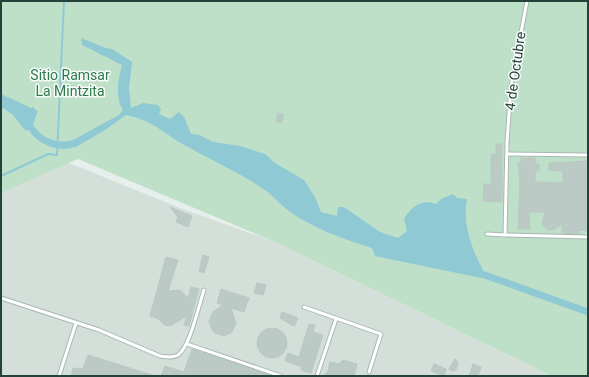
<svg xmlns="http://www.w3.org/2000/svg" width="589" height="377" font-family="Roboto,sans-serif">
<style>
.built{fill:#d4dfda}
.green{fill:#bfe0c8}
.water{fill:#8ec9d4}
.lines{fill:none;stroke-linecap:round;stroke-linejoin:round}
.stream{stroke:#8ec9d4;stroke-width:2}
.canal{stroke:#8ec9d4;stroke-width:7}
.building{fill:#bbcac4;stroke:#b8c9c2}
.lane-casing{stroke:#a8b8b2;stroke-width:5}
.lane{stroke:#fff;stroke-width:3}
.labels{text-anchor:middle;stroke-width:3;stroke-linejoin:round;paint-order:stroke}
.street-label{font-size:14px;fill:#24423a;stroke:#f7fbf9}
.park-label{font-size:14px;fill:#2d7a4b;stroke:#f7fbf9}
</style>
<rect width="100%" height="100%" fill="#e6efeb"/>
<!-- built -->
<path class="built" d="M64,161l116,47 95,34 277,134h-551v-187z"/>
<!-- green -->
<path class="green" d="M1,1h587v375h-36l-277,-134 -197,-83 -77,34z"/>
<!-- water -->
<g class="water">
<path d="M81,38l25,10 6,1 20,13 -3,27 2,19 12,-5 15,2 3,4 -2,5 11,5 9,-7 5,5 7,17 9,1 13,7 27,4 25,8 10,9 29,17 11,17 6,15 16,4 1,-9h6l36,25 18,6 9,-7 -3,-13c10,-12 16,-19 32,-14l5,-5 12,-5 4,4 10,1c-5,24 5,51 16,71l-2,8 -106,-22 -3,-8c-29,-9 -58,-19 -83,-37 -7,-5 -13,-12 -20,-18 -24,-18 -53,-30 -79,-45 -26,-13 -34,-27 -64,-33l-21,15 -29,17 -5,-6 48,-26 4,-5c-8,-11 -5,-32 -1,-45l-40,-20z"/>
<path d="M1,94l30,14 2,-1 5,5c-5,8 -1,12 -12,19l-14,-17 -11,-7z"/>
</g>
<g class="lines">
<!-- stream -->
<path class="stream" d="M1,176l47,-22 9,1 7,-154"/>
<!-- canal -->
<g class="canal">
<path d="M31,128c10,14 26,20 42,16"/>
<path d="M482,274l106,38"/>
</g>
</g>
<!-- building -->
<g class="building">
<path d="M278,113l6,2 -3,8 -5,-1z"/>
<path d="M496,144h6v58l-19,-1 1,-17h7v-30h5z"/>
<path d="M521,158h14v6h4v7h-4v11l28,1v-12l-14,-1v-7l39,-2v70l-9,-1v4l-17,-1v-9l-9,6h-6l-5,-7 3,-11h-16l1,17h-12l2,-47 -2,-19h3z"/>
<path d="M170,207l22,9 -4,11 -12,-5 2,-5z"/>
<path d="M203,255l6,2 -5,16 -5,-2z"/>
<path d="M166,257l12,3 -10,31 12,-1 8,8 3,-11 8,2 -10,37 -5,-1 3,-9 -17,10 -6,-1 -5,-6 -9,-3z"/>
<path d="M257,283l9,2 -3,10 -9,-2z"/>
<path d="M221,289l28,9 -5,14 -13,-4 5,15 -4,9 -8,4 -9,-3 -3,-3 -3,-9 4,-9 10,-7 -6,-2z"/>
<path d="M282,312l16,6 -4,8 -14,-8z"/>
<path d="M309,324l6,1 -2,7 10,3 -12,38 -10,-3 1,-3 -17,-6 3,-8 11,4z"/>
<circle cx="272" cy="343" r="15"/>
<path d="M192,349l80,27h-111l4,-10 19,6z"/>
<path d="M88,355l64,20v1h-81l2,-8 10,1z"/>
<path d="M455,359l3,4 -2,7 -4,1 -3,-2z"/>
<path d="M343,360l14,4 -3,12h-31l5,-5 2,-9 9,2z"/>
<path d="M434,364l12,5 -2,7 -13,-5z"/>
<path d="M473,364l8,3 -3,9h-9z"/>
</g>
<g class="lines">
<!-- lane casing -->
<g class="lane-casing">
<g id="lane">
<path d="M507,154l81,1"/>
<path d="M487,234l18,1 2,-93 4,-56 16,-85"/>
<path d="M505,235l83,2"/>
<path d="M1,298l98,32 61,26c7,1 12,2 18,-1 12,-8 21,-51 26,-65"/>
<path d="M304,307l77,27 -12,38"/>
<path d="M187,344l94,32"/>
<path d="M59,376l17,-53"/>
<path d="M317,376l19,-57"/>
</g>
</g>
<!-- lane -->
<use href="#lane" class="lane"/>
</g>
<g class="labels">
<!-- street labels -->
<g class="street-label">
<text transform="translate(515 71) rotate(-82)" y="5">4 de Octubre</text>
</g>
<!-- park labels -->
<g class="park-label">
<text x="70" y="80">Sitio Ramsar<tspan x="70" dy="16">La Mintzita</tspan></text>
</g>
</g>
<!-- border -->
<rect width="589" height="377" fill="none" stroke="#24423a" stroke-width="4"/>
</svg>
